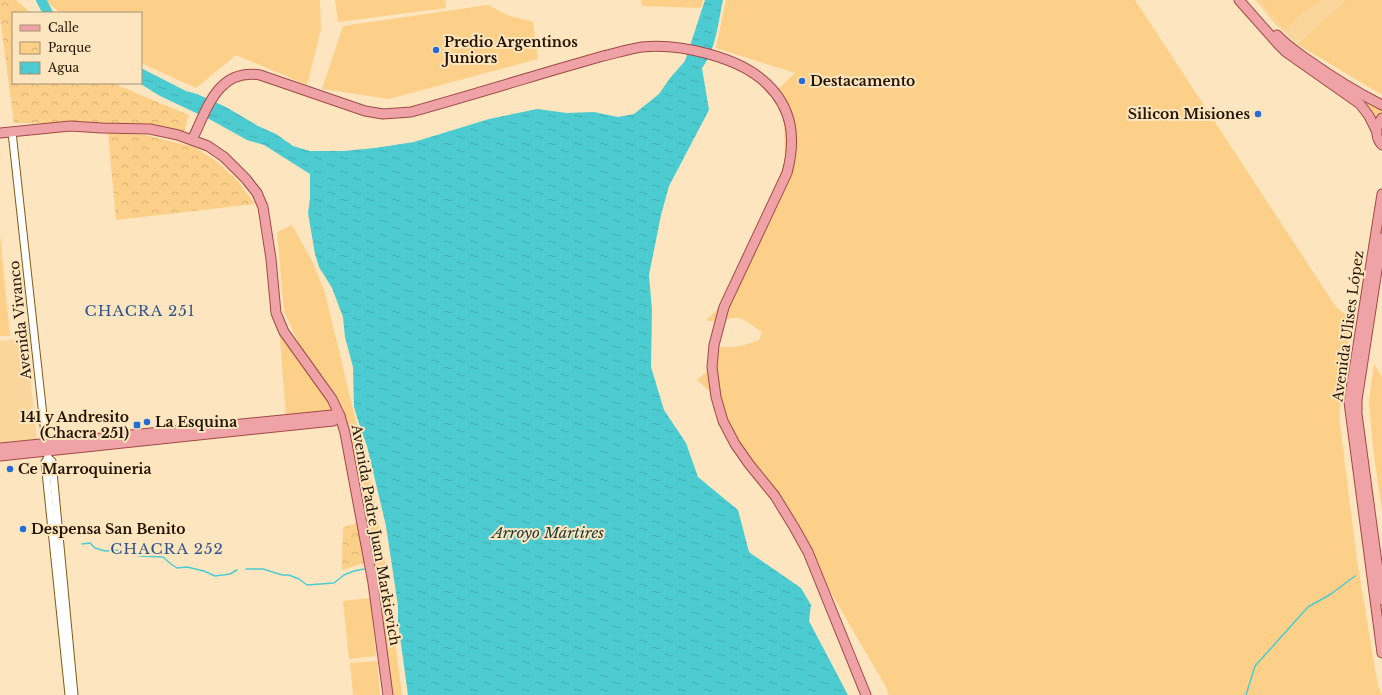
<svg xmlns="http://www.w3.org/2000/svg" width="1382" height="695" font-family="'Libre Baskerville',serif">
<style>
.built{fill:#fad69d}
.green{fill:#fcd088}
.park{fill:url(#park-crowns)}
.water{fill:url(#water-ripples)}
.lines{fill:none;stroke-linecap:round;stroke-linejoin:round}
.stream{stroke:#4cccd1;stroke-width:1.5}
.river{stroke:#4cccd1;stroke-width:10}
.minor-casing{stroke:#7f5b17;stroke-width:9}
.major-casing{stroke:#a04947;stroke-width:11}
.minor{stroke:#fff;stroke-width:7}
.major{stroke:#efa3a7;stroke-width:9}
.poi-dot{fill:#246dd9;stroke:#fde5bf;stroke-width:1.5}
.labels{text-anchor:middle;stroke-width:4;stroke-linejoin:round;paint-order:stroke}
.poi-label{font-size:14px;font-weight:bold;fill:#221400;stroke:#fde5bf;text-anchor:start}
.street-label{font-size:14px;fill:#221400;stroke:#fde5bf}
.neighbourhood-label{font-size:15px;letter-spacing:1px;fill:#31548c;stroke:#fde5bf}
.water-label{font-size:15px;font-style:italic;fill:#203c3d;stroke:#fde5bf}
</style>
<defs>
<pattern id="park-crowns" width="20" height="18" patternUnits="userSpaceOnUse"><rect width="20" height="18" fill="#fcd088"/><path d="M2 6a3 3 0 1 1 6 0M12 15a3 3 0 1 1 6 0" fill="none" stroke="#d8b274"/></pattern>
<pattern id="water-ripples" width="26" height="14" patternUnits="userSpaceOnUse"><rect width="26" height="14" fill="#4cccd1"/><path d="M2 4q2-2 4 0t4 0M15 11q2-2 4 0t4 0" fill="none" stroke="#42aeb2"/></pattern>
</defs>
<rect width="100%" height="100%" fill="#fde5bf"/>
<!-- built -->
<g class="built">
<path d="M1255,0h98l-57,43 -22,-20z"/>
<path d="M26,338l11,102 -37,3v-102z"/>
</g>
<!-- green -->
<g class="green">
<path d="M45,0h275l1,29 -14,56 -71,-30 -40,33 -55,-25v-50h-81z"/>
<path d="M335,0h110l1,8 -108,14z"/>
<path d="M641,0h62l-2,8 -59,-2z"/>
<path d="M726,0h409l201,307 15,12 -12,97 18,145 21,125 4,9h-493l-4,-10 -19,-32 -91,-157 -18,-16 -22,-28v-8l-17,-19 -2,-28 -19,-17 15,-13 2,-22c16,5 29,1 45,-5l3,-8c-6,-4 -18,-14 -25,-14 -12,-1 -17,7 -31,2l14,-13 65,-144 -1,-43 -6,-31 17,-16 -79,-25z"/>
<path d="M1259,0h63l-21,14 -16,17z"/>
<path d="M1347,0h35v95l-85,-51z"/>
<path d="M488,5l19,10 26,7 5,37 -149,40 -67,-10 21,-63z"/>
<path d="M1280,42l102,66v3l-7,8 -87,-68z"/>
<path d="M292,225l21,38 12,30 48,199 12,70 17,133h-10l-16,-130 -13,-71 -14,-64 -7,-22 -7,-15 -33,-43 -18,-38 -7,-80z"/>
<path d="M0,234l10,102h-10z"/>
<path d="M279,325l51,76 3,10 -47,5z"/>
<path d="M1374,364l8,12v135l-9,-63 -4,-47z"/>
<path d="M370,598l6,58 -27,3 -6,-58z"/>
<path d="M377,661l3,34h-27l-3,-32z"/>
</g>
<!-- park -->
<g class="park">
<path d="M0,0h16l15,13h-18v70h99l77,32 -5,17 -37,-7 -133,-2 -14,-105z"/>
<path d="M108,133l37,2 49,12 21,13 23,21 17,23 -139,16z"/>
<path d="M361,522l6,40 -25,8 1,-43z"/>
</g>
<!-- water -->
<path class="water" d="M705,0h18c-5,22 -7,50 -21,68l7,42 -40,76 -8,29 -12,60 3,35 -1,57 13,43 22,33 12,34 40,33 11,42 52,36 10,17 -2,16 39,74h-440l-10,-73v-16l-12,-80 -19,-80 -6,-16 -7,-23 -1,-40 -8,-30 -2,-20 -11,-29 -13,-21 -4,-13 -7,-41 2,-15v-24l-46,-29 -17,-5 -36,-20 -51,-24 -21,-13h2v-15l45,23 11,3 29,13 32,19 18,8 17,12 17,5h33l32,-3 39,-6 75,-23 48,-10 30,4 27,-1 24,5 16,-3 25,-20 11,-16 15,-17z"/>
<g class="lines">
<!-- stream -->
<g class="stream">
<path d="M82,544l8,-1 5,5 10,3 11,-1 24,6 23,1 8,7 6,4 10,-1 17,4 11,5 15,-2 7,-4"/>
<path d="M246,569h17l19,6h7l10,4 8,6 27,-2 10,-8 10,-4 10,-2"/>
<path d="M1246,695l9,-29 53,-59 23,-13 24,-18"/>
</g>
<!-- river -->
<path class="river" d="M41,0l7,13"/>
<!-- minor casing -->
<g class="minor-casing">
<g id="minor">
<path d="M12,132l34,311 2,15 -3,4 24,233"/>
<path d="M48,458l4,3 22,234"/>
</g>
</g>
<!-- major casing -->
<g class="major-casing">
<g id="major">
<path d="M1239,0l39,44 8,8 74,52 9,12 8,16"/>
<path d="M1277,35c9,10 20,17 31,25 24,17 48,32 74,45"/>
<path d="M1382,118c-7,9 -7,19 0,27"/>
<path d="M0,133l70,-7 32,2 48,1 28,6 30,11 16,11 22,22 11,14 6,14 8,52 5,54 8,19 48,67 8,17 5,17 28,150 15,112"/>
<path d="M192,140c15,-30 25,-72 68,-65l105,36 18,3 28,-2c47,-13 93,-27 140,-41 17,-5 35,-10 52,-15 13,-3 26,-7 39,-9 37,-4 98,10 125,37 26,25 29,55 20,89l-63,134 -10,38 -2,22 4,30 7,24 12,23 14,20 26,32 19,31 14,25 58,143"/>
<path d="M1382,194l-33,208 33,251"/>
<path d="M1382,238l-25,162v14l25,186"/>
<path d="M0,448l332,-33 8,1"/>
<path d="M0,456l333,-35 7,-5"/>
</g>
</g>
<!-- minor -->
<use href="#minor" class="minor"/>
<!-- major -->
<use href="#major" class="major"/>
</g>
<!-- markers -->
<g class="poi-dot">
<circle cx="436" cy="50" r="4"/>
<circle cx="802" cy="81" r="4"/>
<circle cx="1258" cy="114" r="4"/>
<circle cx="147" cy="422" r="4"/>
<rect x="133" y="421" width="8" height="8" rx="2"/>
<circle cx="10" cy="469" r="4"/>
<circle cx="23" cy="529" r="4"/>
</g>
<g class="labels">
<!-- poi labels -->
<g class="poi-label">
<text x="444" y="47">Predio Argentinos<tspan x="444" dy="16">Juniors</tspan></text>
<text x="810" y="86">Destacamento</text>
<text x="1250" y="119" text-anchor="end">Silicon Misiones</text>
<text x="129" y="422" text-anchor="end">141 y Andresito<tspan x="129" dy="16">(Chacra 251)</tspan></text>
<text x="155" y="427">La Esquina</text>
<text x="18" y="474">Ce Marroquineria</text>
<text x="31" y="534">Despensa San Benito</text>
</g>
<!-- street labels -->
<g class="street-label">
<text transform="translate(20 320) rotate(-96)" y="5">Avenida Vivanco</text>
<text transform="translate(1348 326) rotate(-82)" y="5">Avenida Ulises López</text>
<text transform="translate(376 535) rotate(80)" y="5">Avenida Padre Juan Markievich</text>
</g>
<!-- neighbourhood labels -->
<g class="neighbourhood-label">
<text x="140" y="316">CHACRA 251</text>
<text x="167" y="554">CHACRA 252</text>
</g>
<!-- water labels -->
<g class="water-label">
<text x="548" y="538">Arroyo Mártires</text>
</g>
</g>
<!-- legend -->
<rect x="12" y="12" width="130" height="72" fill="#fde5bf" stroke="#a59173"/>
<rect x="20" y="25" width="20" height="6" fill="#efa3a7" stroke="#a59173"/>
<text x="48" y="32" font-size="12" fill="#221400">Calle</text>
<rect x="20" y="42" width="20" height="12" fill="url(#park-crowns)" stroke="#a59173"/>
<text x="48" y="52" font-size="12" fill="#221400">Parque</text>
<rect x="20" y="62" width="20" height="12" fill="url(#water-ripples)" stroke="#a59173"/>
<text x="48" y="72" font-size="12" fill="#221400">Agua</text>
</svg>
